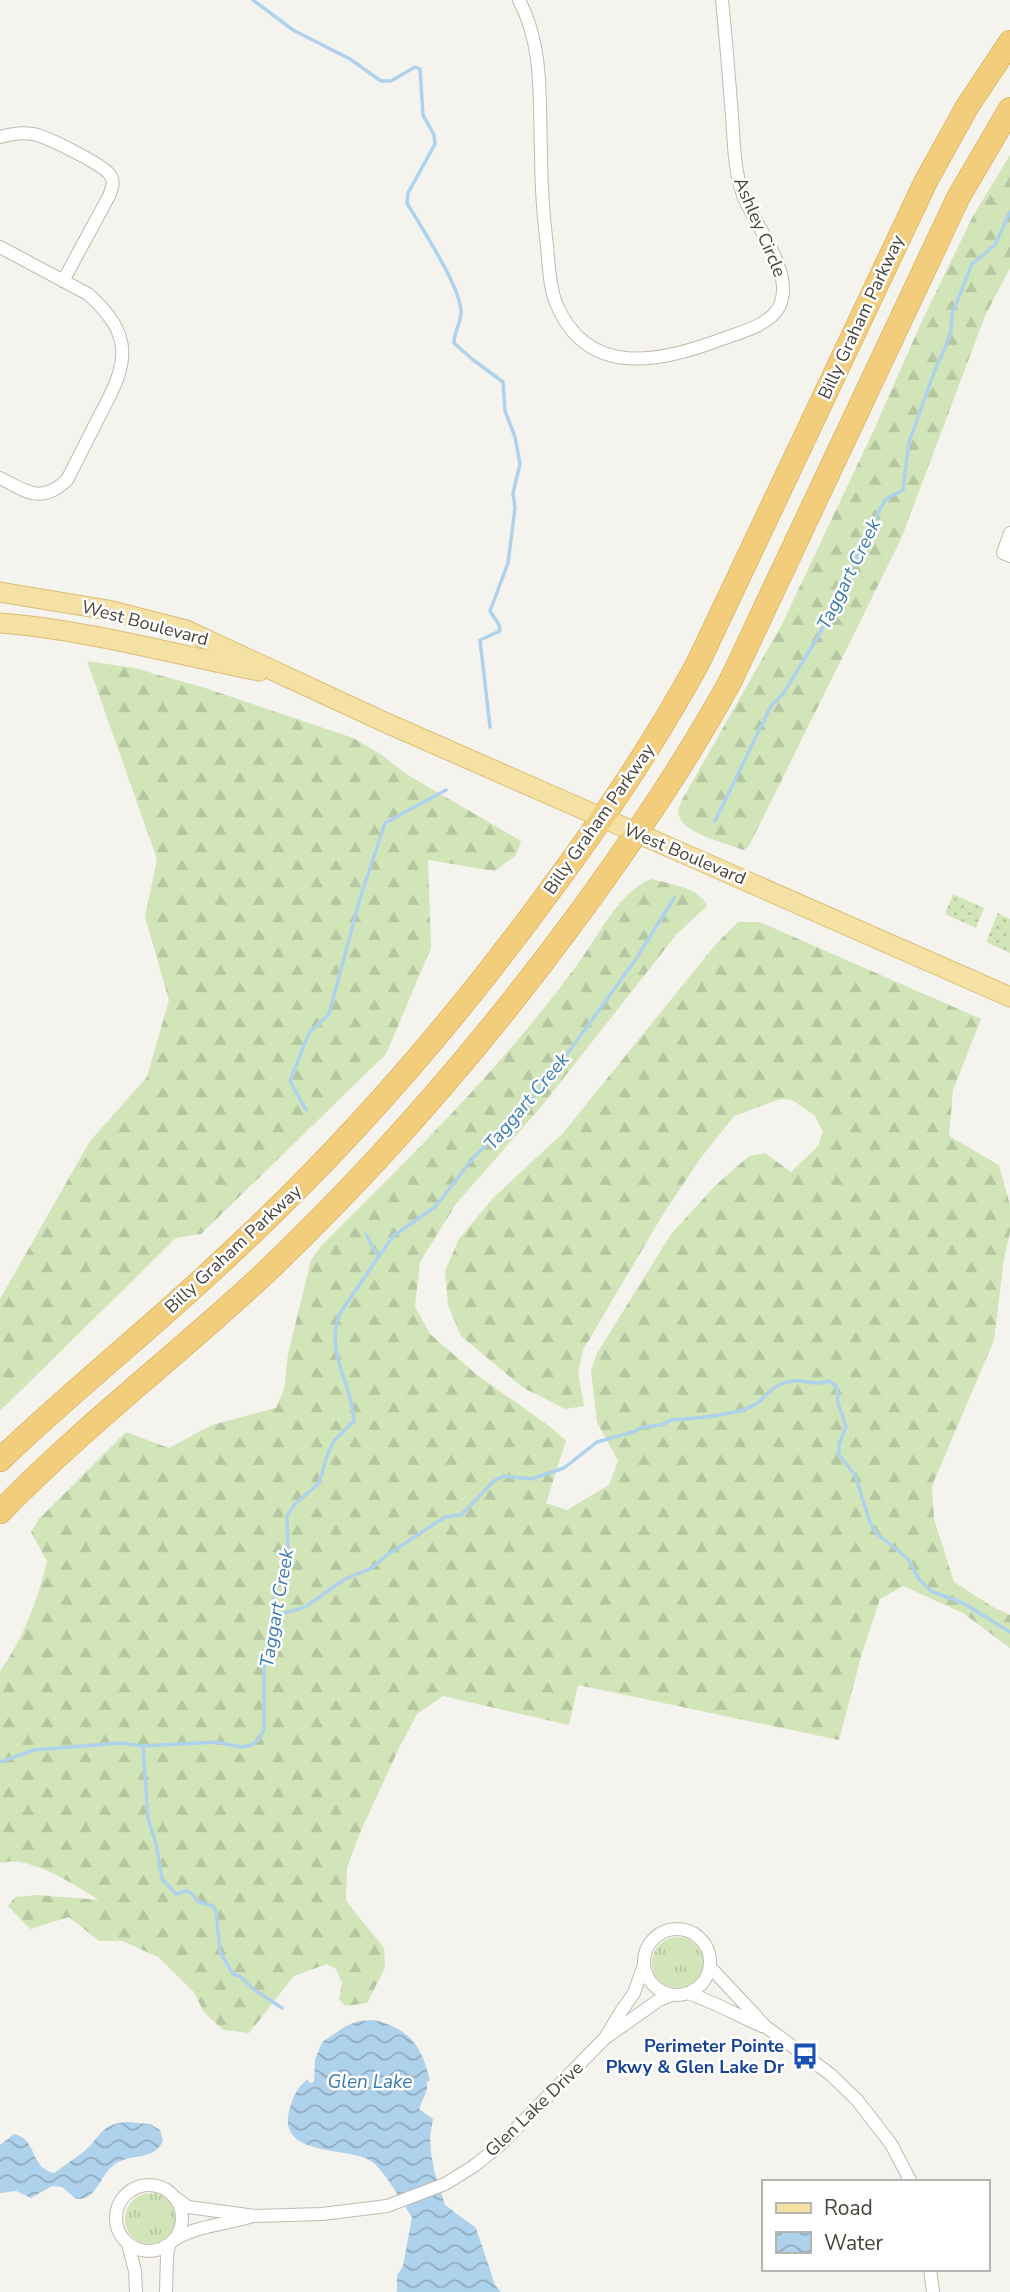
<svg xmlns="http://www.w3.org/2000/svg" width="1010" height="2292" font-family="'Nunito Sans',sans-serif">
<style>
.grass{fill:url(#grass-tufts)}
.forest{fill:url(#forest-firs)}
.park{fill:url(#park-dots)}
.water{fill:url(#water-waves)}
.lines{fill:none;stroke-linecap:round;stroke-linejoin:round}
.stream{stroke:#afd2ec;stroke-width:3.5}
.street-casing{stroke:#c0bbb0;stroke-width:14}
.primary-casing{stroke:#dbbe75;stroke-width:21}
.highway-casing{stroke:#d1a34a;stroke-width:24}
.street{stroke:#fff;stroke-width:12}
.primary{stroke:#f6e1a5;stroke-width:19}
.highway{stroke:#f2cd7b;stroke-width:23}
.labels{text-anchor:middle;stroke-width:5;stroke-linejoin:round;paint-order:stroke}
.street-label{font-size:18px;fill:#49443a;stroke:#fff}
.transit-label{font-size:18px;font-weight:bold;fill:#164399;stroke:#fff;text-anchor:end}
.water-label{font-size:19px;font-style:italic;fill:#3b7bae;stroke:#fff}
</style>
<defs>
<pattern id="grass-tufts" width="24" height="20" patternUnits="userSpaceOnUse" patternTransform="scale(1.75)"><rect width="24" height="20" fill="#d1e5b9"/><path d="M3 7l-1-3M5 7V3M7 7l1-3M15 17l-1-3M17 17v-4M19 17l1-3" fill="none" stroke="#b5c6a0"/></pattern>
<pattern id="forest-firs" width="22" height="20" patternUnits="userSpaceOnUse" patternTransform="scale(1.75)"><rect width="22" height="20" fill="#d1e5b9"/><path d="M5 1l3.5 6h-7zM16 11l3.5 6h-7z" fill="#b5c6a0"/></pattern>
<pattern id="park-dots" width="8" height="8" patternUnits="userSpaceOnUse" patternTransform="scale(1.75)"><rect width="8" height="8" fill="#d1e5b9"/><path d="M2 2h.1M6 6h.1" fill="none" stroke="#b5c6a0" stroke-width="1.8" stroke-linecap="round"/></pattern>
<pattern id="water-waves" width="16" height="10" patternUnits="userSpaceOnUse" patternTransform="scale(1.75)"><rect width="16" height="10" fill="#afd2ec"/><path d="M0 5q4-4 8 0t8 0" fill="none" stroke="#90acc0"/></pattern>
</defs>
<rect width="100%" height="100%" fill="#f5f3ed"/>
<!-- grass -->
<g class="grass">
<circle cx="678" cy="1963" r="26"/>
<circle cx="151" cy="2219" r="26"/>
</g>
<!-- forest -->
<g class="forest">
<path d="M1010,155v113l-25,48 -84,223 -152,307 -6,4c-15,-6 -60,-17 -64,-34 -2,-6 1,-11 3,-16l100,-176 91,-192 48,-109 52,-107z"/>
<path d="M87,661l47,7 71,20 148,50 29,17 24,19 115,67 -5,14 -21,16 -67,-11 3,88 -45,106 -185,180 -25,4 -176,173v-112l90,-158 57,-64 22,-77 -24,-83 12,-58z"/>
<path d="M651,879c19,5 48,8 56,27l-30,28 -137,174 -84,96 -36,58 -5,44 15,28 46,40 76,54 14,13 -20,62 21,7 42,-25 9,-24 -21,-39 -6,-51 5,-16 75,-121 45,-49 33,-29 16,-3 26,19 27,-26 5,-15 -9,-16 -22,-15 -12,-1 -46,17 -34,43 -38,57 -79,134 -5,22 6,34 -19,3 -43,-22 -61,-51 -13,-31 -3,-34 14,-32 35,-42 69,-64 153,-189 22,-22h22l221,97 -28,71 -4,46 50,29 11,40v27l-6,27 -10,81 -62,146 2,33 20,63 39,25 17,8v33l-47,-35 -60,-27 -23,13 -18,54 -23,87 -261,-55 -9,40 -126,-29 -26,18 -18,34 -40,87 -12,33 -1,33 38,47 1,20 -18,35 -22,3 -6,-7 3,-16 -6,-14 -9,-5 -33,12 -45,57 -26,-3 -19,-18 -11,-21 -35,-34 -36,-16h-23l-30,-24 -39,12 -22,-23 7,-9 23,-2 61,5c-24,-15 -70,-46 -99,-37v-192c23,-31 38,-72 47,-110l-16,-29 7,-12 88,-88 43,16 43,-23 64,-17 8,-18 4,-36 23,-94 10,-14c92,-92 185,-182 261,-288 19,-27 38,-66 69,-79z"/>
</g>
<!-- park -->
<g class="park">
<path d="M953,894l31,14 -8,20 -31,-14z"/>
<path d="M998,913l12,6v34l-24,-11z"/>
</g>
<!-- water -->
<g class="water">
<path d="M374,2020c36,9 48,26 56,61h-3v9l-8,19 14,10 -3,18 1,15 3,18 11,35 31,23 19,57 6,7h-104v-17l6,-9 9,-49c-9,-13 -29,-49 -41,-56 -23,-15 -93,-3 -82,-50 4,-14 7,-23 19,-32l1,4 5,-1 1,-22 7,-18 24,-16 13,-5z"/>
<path d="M128,2122l22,2 10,6 3,11c-10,21 -30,11 -48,23 -15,10 -18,37 -39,35l-14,-12 -10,-1 -21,12 -15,-7 -16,2v-48l14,-11c24,5 15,34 40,39 9,-7 19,-13 28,-20 19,-15 18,-30 46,-31z"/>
</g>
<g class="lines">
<!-- stream -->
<g class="stream">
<path d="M253,0l40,30 57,29 31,22h10l24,-14 5,2 3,46 11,20 1,9 -27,49 -1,10c14,24 53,83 54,108 1,10 -7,20 -7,32l18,16 31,23 2,29 10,26 5,27 -7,29 2,15 -7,55 -18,48 9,14 1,6 -20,9 10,87"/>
<path d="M715,821l56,-115 12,-12 36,-59 62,-128 5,-8 17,-9 6,-48 26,-72 10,-22 6,-18 1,-16 20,-50 23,-19 15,-33"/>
<path d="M306,1110l-16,-29 19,-48 20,-19 32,-119 24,-72 61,-33"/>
<path d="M366,1234l12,23"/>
<path d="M278,1615l27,-8 40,-28 27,-11 15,-13 58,-38 16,-2 33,-34 10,-5 27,3 33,-11 33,-26 36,-10 10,-5 19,-2 9,-5c23,-2 65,-4 85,-16 11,-8 17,-19 31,-22 17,-5 23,5 42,-1l8,6 1,16 8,24 -7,17v11l16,20 15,47 6,11 32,26 11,20 12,12 34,13 45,28"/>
<path d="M143,1747l5,71 8,26 6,35 14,15 10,-3 5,2 8,9 14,4 3,5 4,41 13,22 7,2 13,13 29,19"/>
<path d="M0,1762l34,-12 86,-7 23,3 74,-4 24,5 11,-2 7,-6 5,-9v-62l5,-29 9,-24 -4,-17 3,-16 10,-21 1,-11 -1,-34 8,-12 24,-21 9,-30 6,-12 20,-20c-2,-39 -30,-68 -14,-108l53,-77 42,-29 40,-51 49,-48 33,-40 79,-109 38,-61"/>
</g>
<!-- street casing -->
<g class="street-casing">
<g id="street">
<path d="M519,0c25,47 20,100 22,151 0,31 2,63 6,95 2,19 2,39 9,57 32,78 108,58 169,35 18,-6 45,-14 54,-31 17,-33 -24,-81 -36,-112 -9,-25 -9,-52 -11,-79 -3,-38 -6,-77 -10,-116"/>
<path d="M0,137c10,-3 22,-5 33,-3 13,2 71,31 77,41 5,7 2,13 -1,21l-46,85"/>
<path d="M0,247l88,47c47,42 40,69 13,119 -11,22 -23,45 -34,67 -26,24 -40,12 -67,-2"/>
<path d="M1010,533l-7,20 7,3"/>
<circle cx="677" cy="1962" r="33"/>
<path d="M710,1967l56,60 64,47 27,26 34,44 20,38"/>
<path d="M688,1993c26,9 49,22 74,33"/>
<path d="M608,2036l51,-36 13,-5"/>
<circle cx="149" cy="2218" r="33"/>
<path d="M176,2198l12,9 67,9 67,-2 65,-8 58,-22 29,-18 26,-21 105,-107 15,-25 14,-20 10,-28"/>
<path d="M177,2238c24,-13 50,-14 76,-22"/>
<path d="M128,2244l7,27 1,21"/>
<path d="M930,2269l3,23"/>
<path d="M166,2292l1,-36 2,-11"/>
</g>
</g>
<!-- primary casing -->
<g class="primary-casing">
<g id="primary">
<path d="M0,592l108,18 78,20 196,91 628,276"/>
<path d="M0,623c88,7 173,31 259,48"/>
</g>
</g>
<!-- highway casing -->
<g class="highway-casing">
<g id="highway">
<path d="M0,1460c76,-73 159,-138 235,-211 115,-107 218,-226 311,-353 57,-77 106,-149 152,-233l228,-482 41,-74 43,-65"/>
<path d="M0,1512c82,-84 176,-156 262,-236 118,-112 224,-235 320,-366 55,-76 104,-148 149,-230l227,-482 52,-89"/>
</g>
</g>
<!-- street -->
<use href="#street" class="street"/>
<!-- primary -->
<use href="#primary" class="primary"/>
<!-- highway -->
<use href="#highway" class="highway"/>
</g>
<!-- icons -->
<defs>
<g id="bus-bare" transform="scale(2.1)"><path d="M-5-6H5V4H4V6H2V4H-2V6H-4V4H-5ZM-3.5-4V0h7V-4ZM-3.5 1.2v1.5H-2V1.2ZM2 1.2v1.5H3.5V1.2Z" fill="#1a4fb4" stroke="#fff" stroke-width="2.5" paint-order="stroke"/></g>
</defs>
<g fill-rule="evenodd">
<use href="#bus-bare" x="805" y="2056"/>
</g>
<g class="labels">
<!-- street labels -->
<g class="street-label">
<text transform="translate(760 227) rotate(67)" y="6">Ashley Circle</text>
<text transform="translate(861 317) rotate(-65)" y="6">Billy Graham Parkway</text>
<text transform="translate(145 623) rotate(15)" y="6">West Boulevard</text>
<text transform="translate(599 819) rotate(-55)" y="6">Billy Graham Parkway</text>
<text transform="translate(685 854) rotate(23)" y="6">West Boulevard</text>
<text transform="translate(233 1249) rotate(-43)" y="6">Billy Graham Parkway</text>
<text transform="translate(534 2109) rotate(-44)" y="6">Glen Lake Drive</text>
</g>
<!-- transit labels -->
<g class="transit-label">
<text x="784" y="2052">Perimeter Pointe<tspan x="784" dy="21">Pkwy &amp; Glen Lake Dr</tspan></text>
</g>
<!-- water labels -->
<g class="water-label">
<text transform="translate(848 574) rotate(-64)" y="7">Taggart Creek</text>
<text transform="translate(526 1101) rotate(-50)" y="7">Taggart Creek</text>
<text transform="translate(276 1608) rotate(-80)" y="7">Taggart Creek</text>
<text x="370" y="2088">Glen Lake</text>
</g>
</g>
<!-- legend -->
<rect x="762" y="2180" width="228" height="91" fill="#ffffff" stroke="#b6b4b0" stroke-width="2"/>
<rect x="776" y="2203" width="35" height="10" fill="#f6e1a5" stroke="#b6b4b0" stroke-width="2"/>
<text x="824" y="2215" font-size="21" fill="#49443a">Road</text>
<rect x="776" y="2232" width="35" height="21" fill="url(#water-waves)" stroke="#b6b4b0" stroke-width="2"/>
<text x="824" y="2250" font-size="21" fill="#49443a">Water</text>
</svg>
